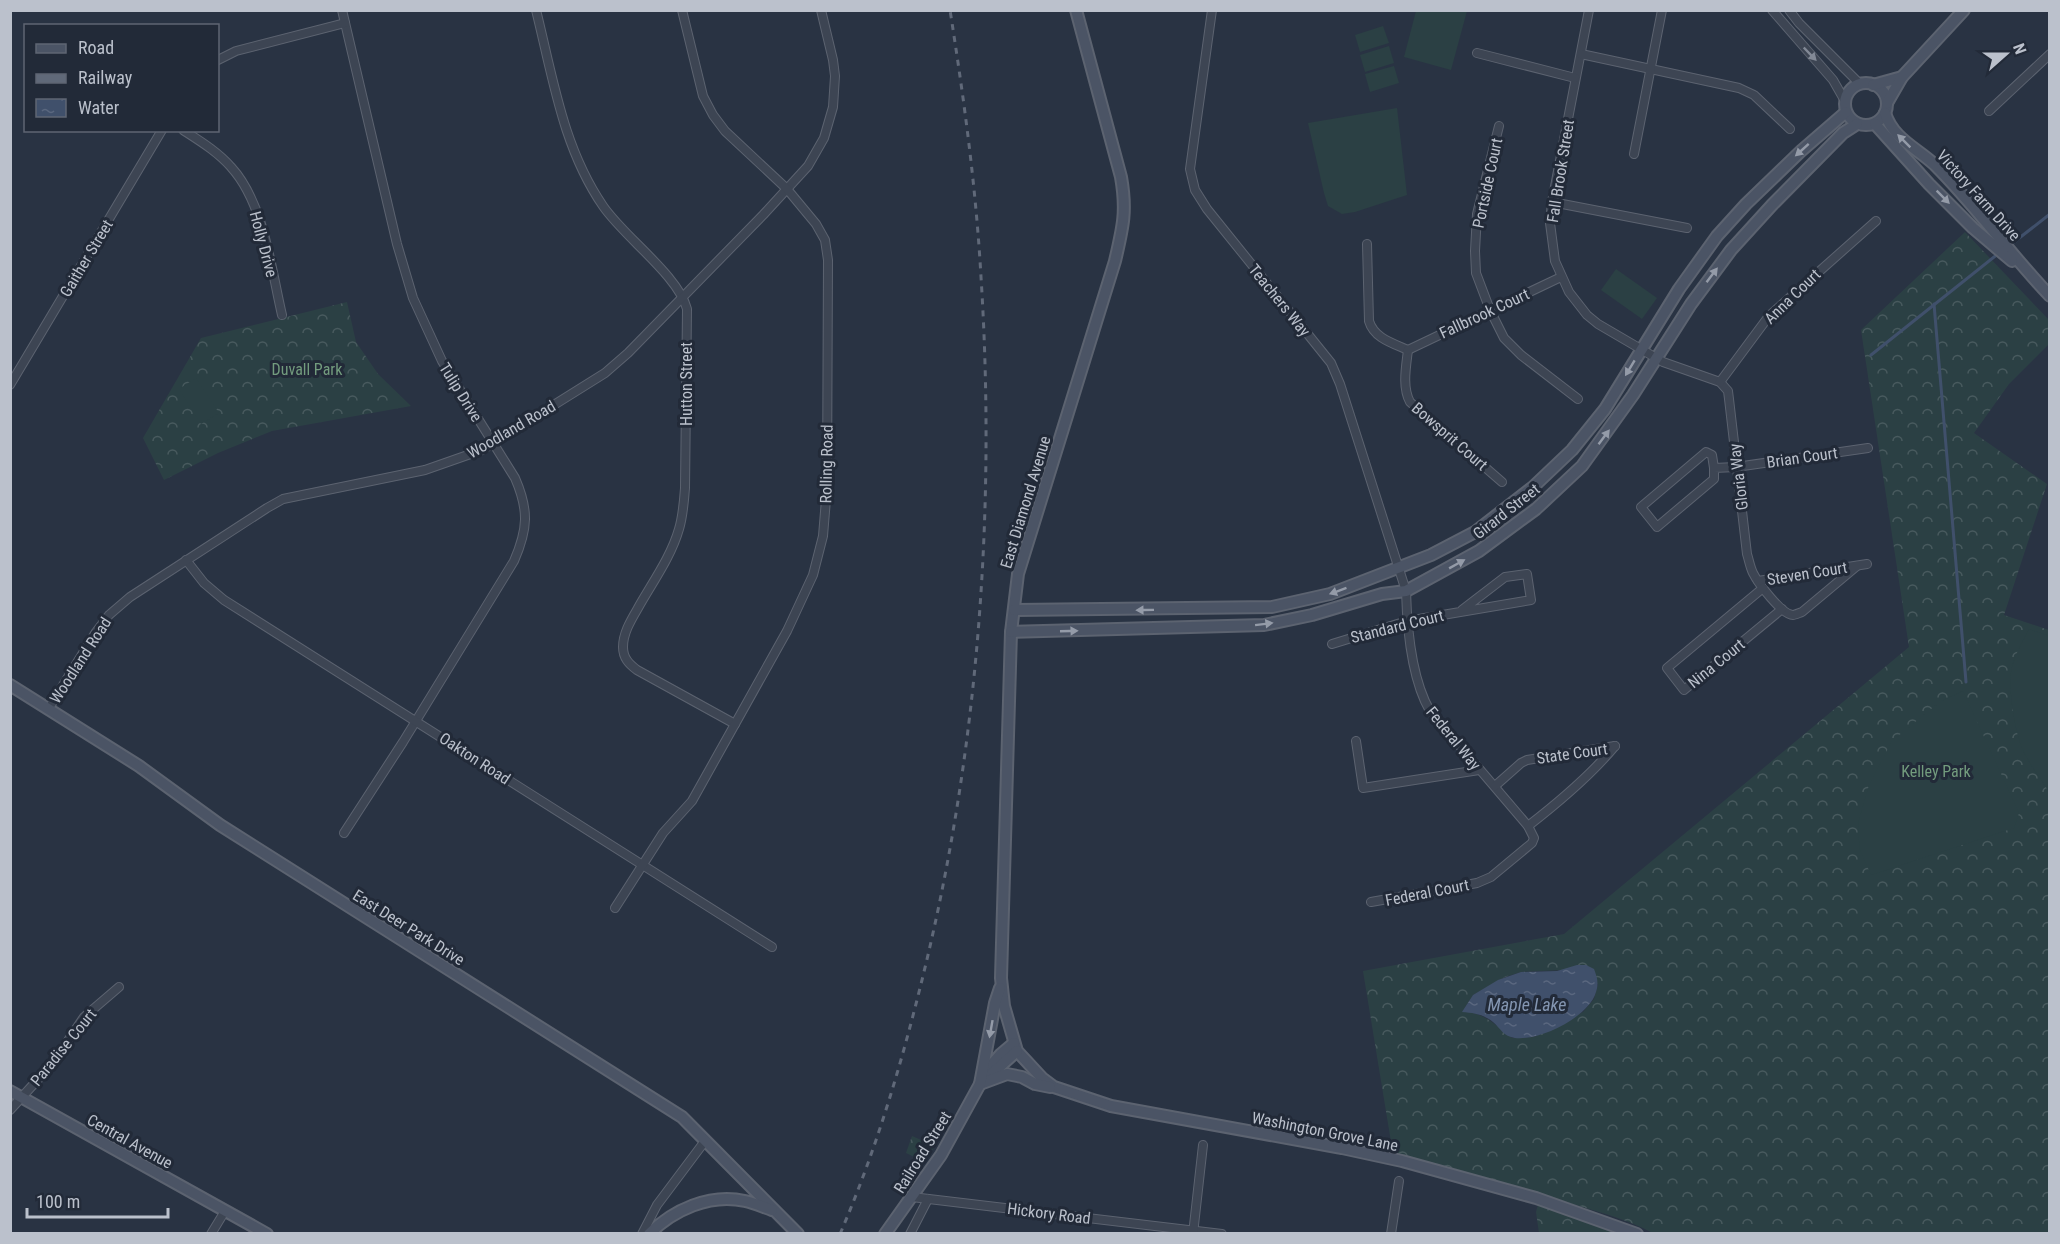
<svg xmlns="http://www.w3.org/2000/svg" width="2060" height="1244" font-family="'Roboto Condensed',sans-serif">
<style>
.forest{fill:url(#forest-crowns);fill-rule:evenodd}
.pitch{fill:#2b4044}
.water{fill:url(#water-ripples)}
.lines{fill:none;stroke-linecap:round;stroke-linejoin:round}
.stream{stroke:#40506b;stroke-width:3}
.street-casing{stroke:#5c6370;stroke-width:10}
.secondary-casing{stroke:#5c6370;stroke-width:14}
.street{stroke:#3d4553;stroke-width:8}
.secondary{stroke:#4b5465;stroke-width:10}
.rail{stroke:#606979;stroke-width:3;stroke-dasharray:6 6;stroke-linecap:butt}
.oneway{fill:#828996}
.oneway2{fill:#949ba8}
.labels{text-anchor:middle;stroke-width:6;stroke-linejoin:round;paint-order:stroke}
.street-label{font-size:16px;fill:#bbc1cc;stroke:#222a38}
.park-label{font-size:16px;fill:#739c7e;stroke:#222a38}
.water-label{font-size:18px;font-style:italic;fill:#8496b2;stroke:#222a38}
</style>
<defs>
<pattern id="forest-crowns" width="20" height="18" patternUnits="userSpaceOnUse" patternTransform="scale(1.5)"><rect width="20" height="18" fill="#2b4044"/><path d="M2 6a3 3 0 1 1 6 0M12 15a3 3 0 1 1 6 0" fill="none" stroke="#485a5e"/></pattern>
<pattern id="water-ripples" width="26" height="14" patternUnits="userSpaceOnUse" patternTransform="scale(1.5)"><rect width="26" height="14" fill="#40506b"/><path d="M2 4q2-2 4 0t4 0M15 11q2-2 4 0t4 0" fill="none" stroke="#5a677f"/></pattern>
</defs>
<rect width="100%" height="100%" fill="#293343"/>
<!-- forest -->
<g class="forest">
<path d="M1965,232l84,88v24l-40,40 -35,49 73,51 -43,131 45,15v603h-396c-28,-15 -61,-23 -91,-32 -56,-17 -113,-32 -169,-47l-30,-183 201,-37 345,-287 -48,-317zM1564,970l34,14 -4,15 -11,13 -49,25 -22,1c-16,-13 -28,-25 -49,-27l10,-16 32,-18 16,-5z"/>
<path d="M347,302l9,40 22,32 33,32 -139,25 -54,22 -54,27 -21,-42 58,-100z"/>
<path d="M912,1136l23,10 -10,16 -19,-9z"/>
<path d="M1539,1201l75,24v8h-75l-3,-21z"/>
</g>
<!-- pitch -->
<g class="pitch">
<path d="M1416,11h51l-16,59 -47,-13z"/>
<path d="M1383,26l6,17 -29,9 -5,-17z"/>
<path d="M1389,46l5,17 -29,9 -5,-17z"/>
<path d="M1394,66l5,17 -29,9 -5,-18z"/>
<path d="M1397,108l10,87 -52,17 -13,2 -14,-8 -4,-13 -16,-70z"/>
<path d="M1616,269l41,29 -15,21 -41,-29z"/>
<path d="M196,378l23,35 -18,11 -22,-35z"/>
<path d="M2029,629l20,7v156c-10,-16 -23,-32 -29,-49 -6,-19 -11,-50 -9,-70 2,-16 11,-30 18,-44z"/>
<path d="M1963,691l56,122 -5,15 -143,47 -11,-25 -2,-19 1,-11 10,-35 23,-44 49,-40z"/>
</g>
<!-- water -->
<path class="water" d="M1577,965h9l8,4c3,8 5,14 2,23 -7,25 -56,49 -81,46 -12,-2 -14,-9 -22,-16 -10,-8 -19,-9 -31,-10l11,-17 25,-15 23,-8 36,-1z"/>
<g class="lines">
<!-- stream -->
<g class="stream">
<path d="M2009,246l41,-32"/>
<path d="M1934,304l32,378"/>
<path d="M1871,355l128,-102"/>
</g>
<!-- street casing -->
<g class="street-casing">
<g id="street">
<path d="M342,10l55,234 16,54 29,63 73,117c14,32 13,51 -1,83l-111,181 -59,91"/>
<path d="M536,10c17,68 27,138 67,196 21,31 75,69 84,103l-2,179c-1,14 -2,28 -6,41 -8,28 -27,54 -41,79 -7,12 -15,25 -15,39 0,11 6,17 14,23l98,54"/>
<path d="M1212,10l-22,159 5,21 12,19 124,154 9,21 66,207c1,36 6,89 24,120l98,115 6,12 -2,5 -41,34 -14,6 -106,19"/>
<path d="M1589,10l-37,192 -2,21 5,38 14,31 18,23 11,9 65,38 57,20 8,9 1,8 18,155c2,6 3,13 6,19 5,10 29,42 40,42 2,0 6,-2 9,-3l55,-46"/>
<path d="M1772,10l61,70 12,21"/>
<path d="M1789,10l10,13 61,61"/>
<path d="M1477,53l98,25"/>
<path d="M1581,54l158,34 15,7 36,34"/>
<path d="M218,60l18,-9 109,-28"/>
<path d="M1989,111l61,-57"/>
<path d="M1499,126l-22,88 -2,37 1,22 14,37 14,28 17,17 57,44"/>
<path d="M183,130c17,11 35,22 48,37 33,36 40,101 51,148"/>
<path d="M1634,154l28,-144"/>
<path d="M1552,202l135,26"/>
<path d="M1367,244l2,77c5,17 23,22 39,29"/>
<path d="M1408,350c-2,17 -6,37 2,52l92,80"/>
<path d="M1408,350l153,-73"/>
<path d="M1720,382l49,-66 107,-95"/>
<path d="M10,385l152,-255"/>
<path d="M1714,468v11l-57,48 -16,-20 65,-55 6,3 2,13 22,-1 132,-19"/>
<path d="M186,560l18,23 20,17 548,347"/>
<path d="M1758,581l109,-17"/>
<path d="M1763,588l-96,80 17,22 98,-81"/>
<path d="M1332,644l75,-23 124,-21 -4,-26 -22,3 -43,33"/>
<path d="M49,708l47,-76 13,-17 21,-18 137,-89 16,-9 142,-29 57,-20 123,-77 23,-20 135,-138 45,-49 16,-28 9,-31 2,-31 -2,-16 -12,-50"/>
<path d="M1356,741l7,47 116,-18"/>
<path d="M1495,786l26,-23 6,-3 88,-14"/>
<path d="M1528,826c31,-24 62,-50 87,-80"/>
<path d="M615,908l48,-75 29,-32 95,-170 26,-56 10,-39 4,-49 1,-227 -3,-20 -9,-16 -29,-35 -62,-58 -12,-16 -10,-19 -21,-86"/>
<path d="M10,1110l43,-47 31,-46 35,-30"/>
<path d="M912,1197l310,37"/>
<path d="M211,1234l14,-23"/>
<path d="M642,1234l15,-29 48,-64"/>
<path d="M910,1234l18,-35"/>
<path d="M1193,1234l10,-89"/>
<path d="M1391,1234l8,-53"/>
</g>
</g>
<!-- secondary casing -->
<g class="secondary-casing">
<g id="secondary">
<path d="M1076,10l45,167c6,34 2,50 -6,84l-97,313 -7,58 -10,346 3,28 13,45 25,27 12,9 57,19 231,42 60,13 134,37 101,36"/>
<circle cx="1866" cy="104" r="21"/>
<path d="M1873,85l29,-8"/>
<path d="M1887,103l15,-26 62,-67"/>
<path d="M1885,113c8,26 32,35 50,52 41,41 75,89 115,131"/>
<path d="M1875,124l54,60 44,44 39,33"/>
<path d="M1014,610l258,-3 58,-13 101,-39 44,-23 58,-45 39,-37 33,-41 74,-120 38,-53 29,-32 55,-53 45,-39"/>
<path d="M1011,632l253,-7 48,-10 70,-21 24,-3 73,-40 57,-42 46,-43 51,-71 58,-91 40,-54 41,-45 71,-72 14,-9"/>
<path d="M10,685l129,81 81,59 462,292 116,117"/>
<path d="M984,1073l17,-19 13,-11"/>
<path d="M987,1078l30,-27"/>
<path d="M980,1084l27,-10 15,3 13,7 15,3"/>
<path d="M10,1091l257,143"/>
<path d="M649,1234c24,-24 61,-41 96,-33 9,2 18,6 27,9"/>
<path d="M885,1234l56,-79 39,-71 15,-81 5,-15"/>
</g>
</g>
<!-- street -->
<use href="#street" class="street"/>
<!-- secondary -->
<use href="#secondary" class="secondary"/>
<!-- rail -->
<path class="rail" d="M840,1234c35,-81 60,-165 81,-250 57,-229 75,-471 60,-707 -5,-89 -17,-178 -31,-267"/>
</g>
<!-- one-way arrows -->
<defs><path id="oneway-solid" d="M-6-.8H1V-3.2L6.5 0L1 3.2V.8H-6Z" transform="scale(1.5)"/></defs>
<use class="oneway" href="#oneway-solid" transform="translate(1810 54) rotate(46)"/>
<g class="oneway2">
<use href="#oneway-solid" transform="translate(1904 141) rotate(-135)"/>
<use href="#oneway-solid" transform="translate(1802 150) rotate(138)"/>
<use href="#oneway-solid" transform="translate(1943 197) rotate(45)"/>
<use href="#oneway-solid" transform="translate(1712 275) rotate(-53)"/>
<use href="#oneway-solid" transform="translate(1630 368) rotate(121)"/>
<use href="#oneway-solid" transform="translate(1604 437) rotate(-53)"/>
<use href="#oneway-solid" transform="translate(1457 564) rotate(-29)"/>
<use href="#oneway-solid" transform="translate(1338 591) rotate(160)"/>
<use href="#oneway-solid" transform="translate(1145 610) rotate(179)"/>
<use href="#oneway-solid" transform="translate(1264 624) rotate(-7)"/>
<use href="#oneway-solid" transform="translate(1069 631) rotate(-2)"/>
<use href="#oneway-solid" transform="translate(991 1029) rotate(100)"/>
</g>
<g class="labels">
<!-- street labels -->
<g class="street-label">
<text transform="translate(1560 171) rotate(-81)" y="6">Fall Brook Street</text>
<text transform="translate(1487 183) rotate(-78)" y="6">Portside Court</text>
<text transform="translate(1979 195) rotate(48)" y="6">Victory Farm Drive</text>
<text transform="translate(264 244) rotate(75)" y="6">Holly Drive</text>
<text transform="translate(86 258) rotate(-59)" y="6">Gaither Street</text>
<text transform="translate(1792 296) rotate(-44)" y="6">Anna Court</text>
<text transform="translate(1280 300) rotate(51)" y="6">Teachers Way</text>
<text transform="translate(1484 313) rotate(-25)" y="6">Fallbrook Court</text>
<text transform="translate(686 384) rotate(-90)" y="6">Hutton Street</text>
<text transform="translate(461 392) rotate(58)" y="6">Tulip Drive</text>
<text transform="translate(511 429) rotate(-30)" y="6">Woodland Road</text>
<text transform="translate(1450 436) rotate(41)" y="6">Bowsprit Court</text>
<text transform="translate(1802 457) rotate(-8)" y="6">Brian Court</text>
<text transform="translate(826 464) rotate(-89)" y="6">Rolling Road</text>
<text transform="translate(1738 477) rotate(-97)" y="6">Gloria Way</text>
<text transform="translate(1025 502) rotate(-73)" y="6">East Diamond Avenue</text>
<text transform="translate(1506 511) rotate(-38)" y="6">Girard Street</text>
<text transform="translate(1807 573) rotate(-9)" y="6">Steven Court</text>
<text transform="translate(1397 626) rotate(-14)" y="6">Standard Court</text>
<text transform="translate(80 660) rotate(-57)" y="6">Woodland Road</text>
<text transform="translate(1716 663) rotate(-39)" y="6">Nina Court</text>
<text transform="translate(1454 738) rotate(51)" y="6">Federal Way</text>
<text transform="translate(1572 753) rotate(-8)" y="6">State Court</text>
<text transform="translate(475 758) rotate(33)" y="6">Oakton Road</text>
<text transform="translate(1427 892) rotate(-11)" y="6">Federal Court</text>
<text transform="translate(409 927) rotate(32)" y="6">East Deer Park Drive</text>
<text transform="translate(63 1047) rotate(-51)" y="6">Paradise Court</text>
<text transform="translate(1325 1131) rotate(11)" y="6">Washington Grove Lane</text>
<text transform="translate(130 1141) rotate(29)" y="6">Central Avenue</text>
<text transform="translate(922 1152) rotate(-58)" y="6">Railroad Street</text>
<text transform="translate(1049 1213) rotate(7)" y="6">Hickory Road</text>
</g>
<!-- park labels -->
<g class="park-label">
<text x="307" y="375">Duvall Park</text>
<text x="1936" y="777">Kelley Park</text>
</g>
<!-- water labels -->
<g class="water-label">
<text x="1527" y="1011">Maple Lake</text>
</g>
</g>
<!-- border -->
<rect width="2060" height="1244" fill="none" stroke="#bbc1cc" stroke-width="24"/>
<!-- legend -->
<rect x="24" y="24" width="195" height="108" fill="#222a38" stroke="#5f6673" stroke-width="1.5"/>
<rect x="36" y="44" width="30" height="9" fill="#4b5465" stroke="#5f6673" stroke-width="1.5"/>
<text x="78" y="54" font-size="18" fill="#bbc1cc">Road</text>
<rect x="36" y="74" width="30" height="9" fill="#606979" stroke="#5f6673" stroke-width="1.5"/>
<text x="78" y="84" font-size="18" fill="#bbc1cc">Railway</text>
<rect x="36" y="99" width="30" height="18" fill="url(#water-ripples)" stroke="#5f6673" stroke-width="1.5"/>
<text x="78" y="114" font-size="18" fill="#bbc1cc">Water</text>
<!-- north arrow -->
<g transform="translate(2006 54) rotate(69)" stroke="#222a38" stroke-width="4.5" paint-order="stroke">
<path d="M0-4.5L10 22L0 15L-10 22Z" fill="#bbc1cc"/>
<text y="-9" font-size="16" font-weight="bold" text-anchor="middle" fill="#bbc1cc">N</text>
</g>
<!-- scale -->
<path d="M27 1208v9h141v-9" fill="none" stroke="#bbc1cc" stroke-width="3"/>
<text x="36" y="1208" font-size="18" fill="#bbc1cc" stroke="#222a38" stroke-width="4.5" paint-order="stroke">100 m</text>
</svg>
